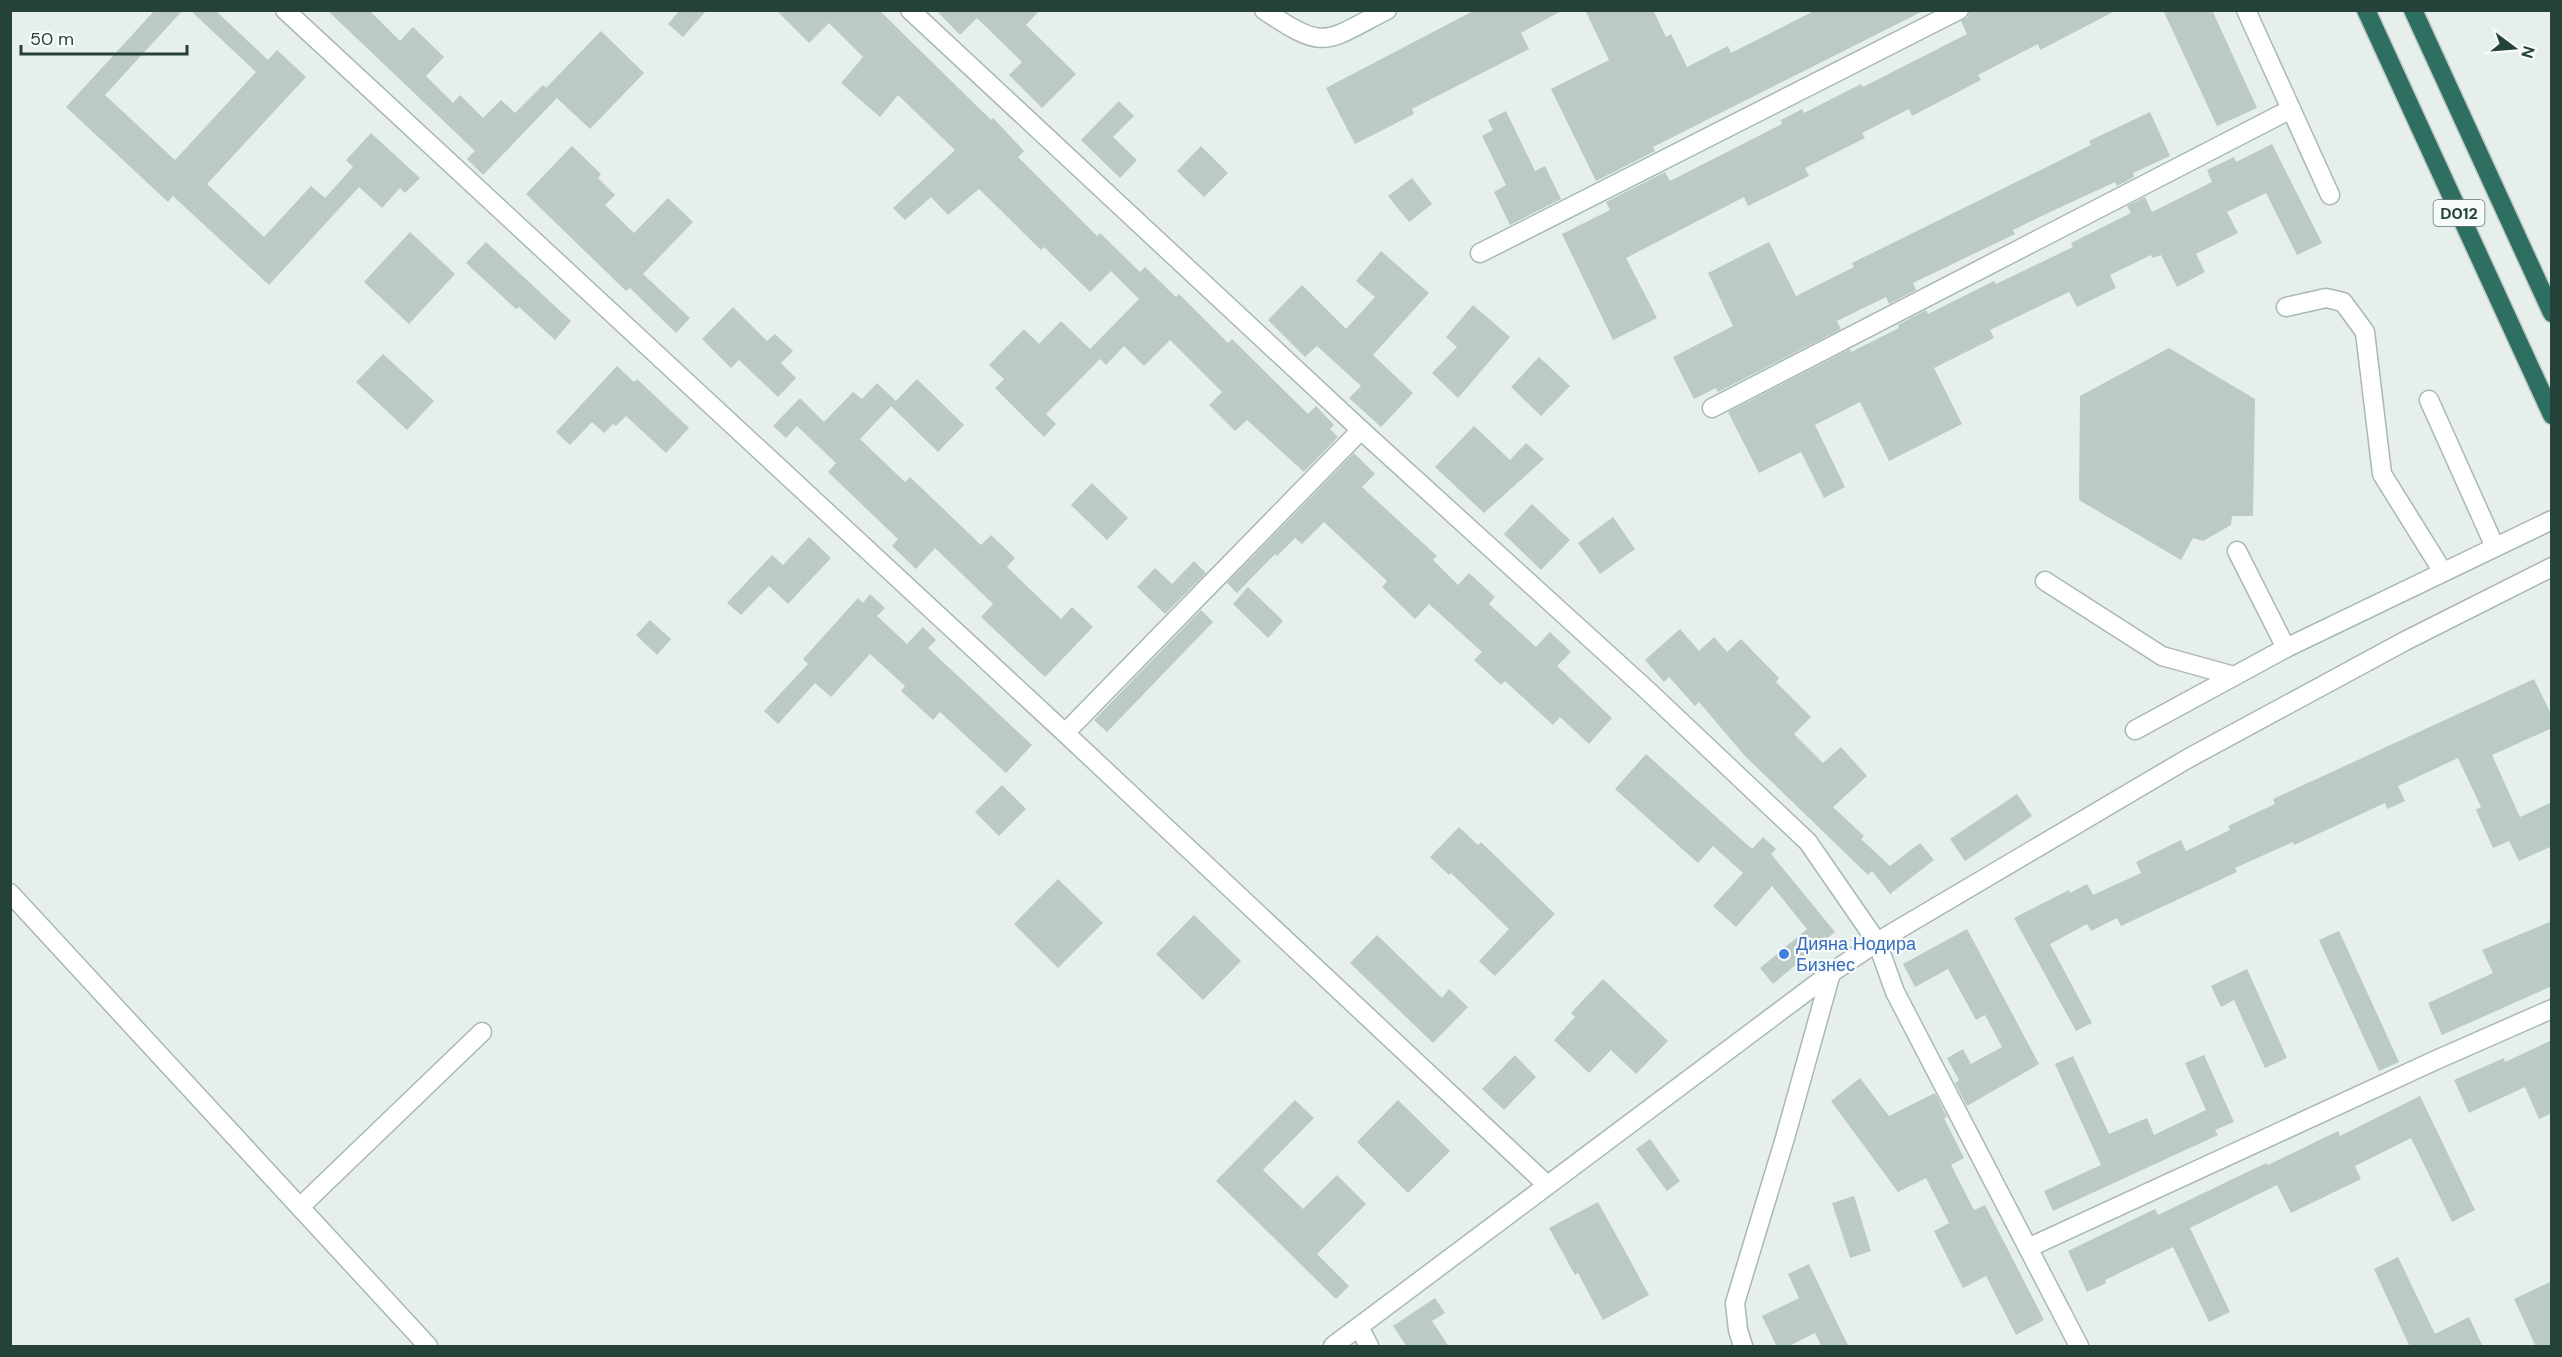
<svg xmlns="http://www.w3.org/2000/svg" width="2562" height="1357" font-family="'DM Sans',sans-serif">
<style>
.building{fill:#bbcac4}
.lines{fill:none;stroke-linecap:round;stroke-linejoin:round}
.minor-casing{stroke:#a8b8b2;stroke-width:21}
.highway-casing{stroke:#c2cac8;stroke-width:21}
.minor{stroke:#fff;stroke-width:18}
.highway{stroke:#2f6f62;stroke-width:18}
.shop-dot{fill:#3f7fe0;stroke:#f7fbf9;stroke-width:2}
.labels{text-anchor:middle;stroke-width:4.5;stroke-linejoin:round;paint-order:stroke}
.shield{fill:#f7fbf9;stroke:#637a73;stroke-width:1.5}
.shield-label{font-size:16px;font-weight:bold;fill:#24423a}
.shop-label{font-size:18px;fill:#366cbe;stroke:#f7fbf9;text-anchor:start}
</style>
<rect width="100%" height="100%" fill="#e6efeb"/>
<!-- building -->
<g class="building">
<path d="M155,10h28l-78,85 70,65 81,-88 -66,-62h25l53,50 9,-10 29,27 -99,107 57,53 47,-51 14,12 28,-31 -7,-7 25,-27 49,45 -15,15 -5,-5 -18,20 -23,-21 -90,98 -96,-89 -5,6 -102,-95z"/>
<path d="M327,10h42l31,31 13,-14 31,30 -18,19 27,27 7,-8 23,23 18,-18 14,13 28,-28 14,13 -74,77 -16,-16 8,-8z"/>
<path d="M680,10h27l-24,27 -15,-13z"/>
<path d="M776,10h103l112,110 2,-2 31,33 -6,6 79,79 3,-3 40,39 5,-5 31,30 3,-3 49,49 4,-4 76,75 8,-8 18,19 -4,4 8,8 -34,35 -57,-52 -12,11 -26,-26 13,-13 -52,-52 -26,26 -20,-20 -18,19 -6,-6 -54,55 10,10 -12,13 -49,-49 9,-9 -15,-14 35,-36 15,15 22,-23 29,28 49,-50 -28,-28 -21,21 -46,-45 -3,3 -62,-61 -31,26 -17,-18 -26,23 -12,-12 62,-58 -57,-55 -18,22 -39,-34 22,-26 -34,-34 -20,20z"/>
<path d="M936,10h104l-14,15 50,49 -34,34 -33,-33 13,-13 -45,-44 -17,17z"/>
<path d="M1475,10h88l-42,23 8,16 -117,60 2,5 -59,30 -29,-56z"/>
<path d="M1585,10h68l13,27 5,-3 16,33 41,-21 3,7 85,-43h109l-272,137 2,4 -59,30 -45,-92 58,-29z"/>
<path d="M1970,10h147l-77,40 -2,-6 -60,31 3,5 -69,36 -3,-7 -47,24 3,5 -60,30 4,8 -61,30 -4,-9 -118,61 31,60 -44,22 -51,-106 48,-24 -4,-8 59,-30 5,9 112,-57 -1,-4 21,-11 2,4 57,-29 2,3 104,-53 -6,-13 7,-4z"/>
<path d="M2163,10h49l45,98 -40,18z"/>
<path d="M601,31l43,42 -54,56 -44,-41z"/>
<path d="M1119,101l15,15 -21,21 24,23 -17,18 -39,-38z"/>
<path d="M1506,111l29,60 10,-5 16,33 -51,26 -16,-33 12,-7 -24,-49 11,-6 -5,-10z"/>
<path d="M2150,112l20,44 -37,17 1,4 -17,9 -2,-4 -67,31 -35,17 2,4 -102,49 3,7 -27,14 -3,-7 -49,24 4,8 -123,63 -2,-4 -22,11 -21,-42 60,-31 -25,-53 61,-31 27,54 58,-29 -2,-4 239,-118 -2,-4z"/>
<path d="M2272,144l50,99 -25,12 -31,-62 -39,19 11,21 -42,21 9,18 -28,15 -16,-32 -8,3 -2,-3 -41,20 6,13 -39,19 -8,-15 -79,38 4,8 -60,30 28,56 -73,37 -29,-59 -45,23 30,62 -21,11 -23,-46 -42,21 -31,-61 122,-63 1,3 48,-24 -1,-3 28,-15 2,4 66,-33 2,3 77,-37 -2,-4 60,-30 -4,-7 18,-9 7,15 60,-30 -5,-12 27,-13 2,5z"/>
<path d="M572,146l29,28 -3,4 17,17 -10,10 29,28 34,-35 25,24 -50,52 47,44 -14,15 -46,-45 -4,3 -100,-97z"/>
<path d="M1201,146l27,27 -24,24 -27,-26z"/>
<path d="M1412,178l20,26 -23,18 -21,-26z"/>
<path d="M410,232l45,42 -46,50 -45,-42z"/>
<path d="M486,242l85,79 -16,19 -36,-33 -3,2 -50,-46z"/>
<path d="M1381,251l48,42 -56,62 40,38 -32,34 -32,-29 12,-12 -44,-40 -12,11 -37,-37 34,-35 44,44 29,-32 -19,-16z"/>
<path d="M1473,305l37,32 -52,61 -26,-25 25,-26 -11,-10z"/>
<path d="M733,307l34,34 8,-7 18,17 -12,12 15,15 -18,19 -39,-37 -8,8 -29,-29z"/>
<path d="M2169,348l86,51 -2,117h-21l-1,9 -28,16 -10,-3 -12,22 -102,-60 1,-104z"/>
<path d="M383,354l51,47 -27,29 -51,-48z"/>
<path d="M1539,357l31,29 -29,30 -30,-29z"/>
<path d="M617,366l17,16 3,-3 52,49 -23,25 -40,-37 -10,10 -3,-2 -9,9 -12,-11 -22,23 -14,-13z"/>
<path d="M917,379l47,46 -26,27 -47,-46z"/>
<path d="M877,383l19,18 -36,38 45,43 5,-5 71,68 10,-10 24,23 -8,9 54,52 11,-12 21,20 -48,50 -64,-60 12,-13 -58,-56 -19,21 -24,-23 6,-7 -70,-67 8,-9 -39,-37 -11,12 -13,-12 27,-28 24,24 29,-30 9,7z"/>
<path d="M1474,426l36,34 16,-17 18,16 -60,54 -49,-46z"/>
<path d="M1354,453l21,21 -13,13 75,69 -4,4 25,25 11,-12 26,24 -6,7 47,43 14,-15 21,20 -14,14 55,52 -23,26 -29,-27 -7,8 -48,-44 -4,4 -27,-25 8,-8 -53,-48 -14,15 -33,-32 5,-6 -63,-59 -22,22 -7,-6 -18,18 -2,-2 -38,39 -10,-10z"/>
<path d="M1092,483l36,35 -21,22 -36,-35z"/>
<path d="M1532,504l38,36 -29,30 -37,-36z"/>
<path d="M1613,517l22,32 -35,25 -22,-31z"/>
<path d="M809,537l22,21 -43,46 -19,-18 -28,29 -14,-12 45,-48 11,10z"/>
<path d="M1194,561l12,12 -41,41 -28,-27 18,-19 17,16z"/>
<path d="M1248,587l35,34 -15,17 -35,-34z"/>
<path d="M870,594l15,14 -8,8 30,28 16,-17 13,13 -8,8 104,97 -26,28 -66,-61 -7,8 -32,-29 4,-5 -35,-32 -39,43 -16,-14 -37,41 -14,-13 44,-47 -5,-5 55,-61 5,5z"/>
<path d="M1201,610l12,12 -106,110 -13,-12z"/>
<path d="M650,620l21,19 -14,16 -21,-20z"/>
<path d="M1680,629l19,22 15,-14 13,15 14,-13 38,39 -3,4 35,35 -17,17 29,29 18,-16 26,29 -34,31 31,29 -3,3 29,27 30,-23 14,17 -44,34 -18,-23 -4,4 -123,-119 -46,-54 -4,4 -26,-29 -5,5 -19,-22z"/>
<path d="M2534,679l18,37v12l-60,27 28,62 32,-15v44l-33,15 -10,-20 -16,7 -17,-38 5,-3 -23,-49 -60,28 7,15 -18,8 -2,-6 -91,42 -1,-3 -58,26 2,4 -116,54 -4,-8 -26,13 -4,-7 -37,20 42,79 -16,8 -62,-113 55,-28 1,3 17,-9 6,11 48,-22 -5,-11 45,-22 5,11 44,-21 -2,-4 47,-22 -2,-5z"/>
<path d="M1646,754l106,95 11,-12 13,12 -5,5 64,78 -62,52 -13,-16 47,-39 -35,-43 -36,41 -23,-21 30,-33 -30,-27 -15,17 -83,-74z"/>
<path d="M1002,785l24,24 -27,27 -24,-24z"/>
<path d="M2017,794l15,22 -67,45 -15,-22z"/>
<path d="M1459,827l19,18 3,-3 74,72 -60,62 -16,-15 30,-32 -58,-56 -2,2 -19,-18z"/>
<path d="M1058,879l45,44 -45,45 -44,-44z"/>
<path d="M1194,915l47,46 -38,39 -47,-46z"/>
<path d="M2552,921v65l-110,49 -14,-32 65,-30 -11,-23z"/>
<path d="M1967,929l72,135 -72,42 -12,-23 4,-3 -12,-22 16,-9 8,15 31,-17 -17,-32 -9,5 -28,-51 -33,18 -12,-23z"/>
<path d="M2339,931l60,131 -20,9 -60,-131z"/>
<path d="M1377,935l65,63 7,-9 19,18 -35,36 -83,-80z"/>
<path d="M2247,969l40,89 -22,10 -31,-68 -13,7 -10,-21z"/>
<path d="M1603,979l65,62 -32,33 -25,-24 -22,23 -35,-33 21,-23 -4,-4z"/>
<path d="M2552,1040v73l-13,6 -14,-32 -56,26 -15,-33 50,-22 1,4z"/>
<path d="M1515,1055l21,22 -32,33 -22,-21z"/>
<path d="M2204,1055l30,67 -19,8 3,5 -165,76 -9,-20 57,-26 -46,-101 18,-8 36,78 38,-16 7,17 52,-25 -21,-47z"/>
<path d="M1860,1078l29,38 46,-23 12,24 -3,1 20,40 -13,7 23,45 11,-5 59,115 -28,15 -30,-59 -23,12 -29,-57 15,-8 -23,-45 -28,14 -67,-91z"/>
<path d="M2420,1096l55,114 -23,12 -41,-84 -56,28 6,13 -70,34 -14,-28 -87,43 40,84 -21,10 -36,-75 -68,33 1,3 -19,9 -19,-41 87,-42 3,6 108,-52 2,2 70,-34 2,5z"/>
<path d="M1295,1100l19,18 -51,52 40,39 34,-34 29,29 -49,50 32,32 -13,13 -120,-118z"/>
<path d="M1398,1100l52,51 -42,42 -51,-51z"/>
<path d="M1650,1139l30,42 -13,10 -31,-42z"/>
<path d="M1854,1196l17,55 -21,7 -18,-55z"/>
<path d="M1598,1202l51,93 -46,25 -25,-47 -3,2 -26,-47z"/>
<path d="M2398,1257l37,77 34,-17 14,30h-73l-36,-78z"/>
<path d="M1809,1264l28,59 12,24h-27l-7,-14 -28,14h-10l-15,-31 37,-18 -11,-24z"/>
<path d="M2552,1281v66h-16l-22,-48z"/>
<path d="M1435,1298l10,15 -13,8 17,26h-42l-14,-21z"/>
</g>
<g class="lines">
<!-- minor casing -->
<g class="minor-casing">
<g id="minor">
<path d="M285,10l780,723 481,451"/>
<path d="M910,10l451,420 286,260 161,152 69,100 18,50 184,354"/>
<path d="M1264,10c62,42 60,32 123,0"/>
<path d="M2291,109l39,86"/>
<path d="M1480,253l479,-243"/>
<path d="M2286,307l40,-9 17,4 22,30 17,142 61,98"/>
<path d="M2429,400l66,147"/>
<path d="M1712,408l579,-299 -45,-99"/>
<path d="M2237,551l49,97"/>
<path d="M2045,581l117,75 72,20"/>
<path d="M2135,730l151,-82 266,-128"/>
<path d="M1065,733l296,-303"/>
<path d="M10,893l418,453"/>
<path d="M300,1207l182,-175"/>
<path d="M2028,1248l408,-188 116,-51"/>
<path d="M1359,1327l10,19"/>
<path d="M1333,1346l498,-373 46,-31 310,-183 218,-118 147,-74"/>
<path d="M1743,1346l-5,-16 -3,-27 50,-165 46,-165"/>
</g>
</g>
<!-- highway casing -->
<g class="highway-casing">
<g id="highway">
<path d="M2366,10l186,405"/>
<path d="M2413,10l139,303"/>
</g>
</g>
<!-- minor -->
<use href="#minor" class="minor"/>
<!-- highway -->
<use href="#highway" class="highway"/>
</g>
<!-- markers -->
<circle class="shop-dot" cx="1784" cy="954" r="6"/>
<g class="labels">
<!-- shield labels -->
<rect class="shield" x="2433.5" y="200" width="51" height="26" rx="4.5"/>
<g class="shield-label">
<text x="2459" y="219">D012</text>
</g>
<!-- shop labels -->
<g class="shop-label">
<text x="1796" y="950">Дияна Нодира<tspan x="1796" dy="21">Бизнес</tspan></text>
</g>
</g>
<!-- border -->
<rect width="2562" height="1357" fill="none" stroke="#24423a" stroke-width="24"/>
<!-- north arrow -->
<g transform="translate(2514 48) rotate(106)" stroke="#f7fbf9" stroke-width="4.5" paint-order="stroke">
<path d="M0-4.5L10 22L0 15L-10 22Z" fill="#24423a"/>
<text y="-9" font-size="16" font-weight="bold" text-anchor="middle" fill="#24423a">N</text>
</g>
<!-- scale -->
<path d="M21 45v9h166v-9" fill="none" stroke="#24423a" stroke-width="3"/>
<text x="30" y="45" font-size="18" fill="#24423a" stroke="#f7fbf9" stroke-width="4.5" paint-order="stroke">50 m</text>
</svg>
